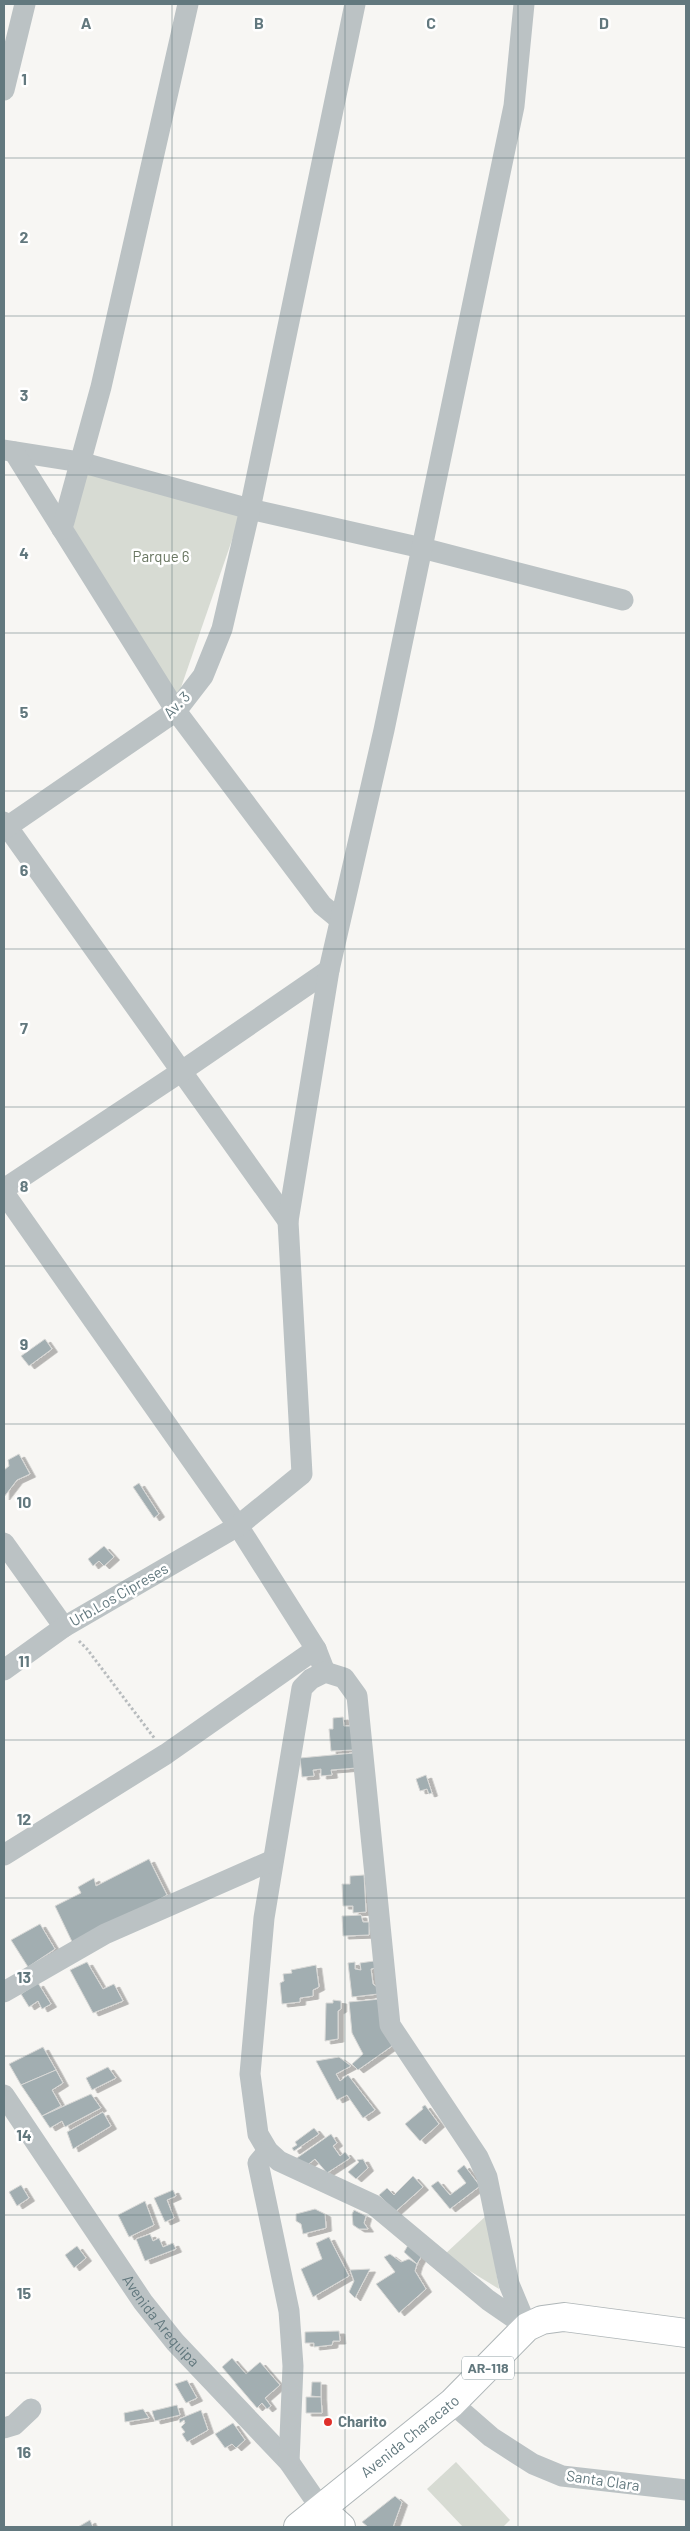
<svg xmlns="http://www.w3.org/2000/svg" width="690" height="2531" font-family="Barlow,sans-serif">
<style>
.green{fill:#d7dbd3}
.building{fill:#a2aeb1;stroke:#d8d8d6;filter:url(#shadow)}
.lines{fill:none;stroke-linecap:round;stroke-linejoin:round}
.major-casing{stroke:#afb6b8;stroke-width:30}
.path{stroke:#b8bcbe;stroke-width:3;stroke-dasharray:2.5 2.5;stroke-linecap:butt}
.minor{stroke:#bbc2c4;stroke-width:21}
.major{stroke:#fff;stroke-width:28}
.grid{fill:none;stroke:#62787e;stroke-width:1;stroke-opacity:0.55}
.poi-dot{fill:#df302b;stroke:#fff;stroke-width:2}
.labels{text-anchor:middle;stroke-width:5;stroke-linejoin:round;paint-order:stroke}
.shield{fill:#fff;stroke:#91a0a5;stroke-width:1}
.shield-label{font-size:14px;font-weight:bold;fill:#62787e}
.park-label{font-size:15px;fill:#697661;stroke:#fff}
.street-label{font-size:15px;fill:#62787e;stroke:#fff}
.poi-label{font-size:15px;font-weight:bold;fill:#62787e;stroke:#fff;text-anchor:start}
.grid-label{font-size:16px;text-anchor:middle;font-weight:bold;fill:#62787e;stroke:#fff;stroke-width:5;stroke-linejoin:round;paint-order:stroke}
</style>
<defs>
<filter id="shadow"><feDropShadow dx="5.5" dy="3" stdDeviation="0" flood-color="#0004"/></filter>
</defs>
<rect width="100%" height="100%" fill="#f7f6f3"/>
<!-- green -->
<g class="green">
<path d="M80,462l161,52 -64,185 -104,-168z"/>
<path d="M487,2215l12,74 -55,-34z"/>
<path d="M456,2462l54,58 -7,7h-40l-36,-38z"/>
</g>
<!-- building -->
<g class="building">
<path d="M45,1339l7,10 -23,17 -8,-10z"/>
<path d="M19,1454l11,20 -13,6 -13,17v-27l5,-4 -1,-6z"/>
<path d="M139,1483l20,31 -5,4 -21,-31z"/>
<path d="M104,1546l10,11 -10,9 -5,-5 -6,5 -5,-7z"/>
<path d="M343,1717l1,9h7l2,24 -22,1 -2,-22h4v-11z"/>
<path d="M354,1753l2,15 -25,2 1,5 -11,1v-7l-8,1 1,6 -12,1 -2,-19z"/>
<path d="M426,1775l6,18 -3,1 -2,-5 -7,2 -4,-12z"/>
<path d="M149,1859l18,36 -92,53 -20,-42 26,-13 -3,-6 16,-9 2,8z"/>
<path d="M364,1875l2,37 -13,1v-7h-10l-1,-22h8v-8z"/>
<path d="M361,1915l2,7h6v13l-26,1 -1,-20z"/>
<path d="M40,1924l15,25 -27,18 -17,-27z"/>
<path d="M374,1961l1,7 -4,1 2,15 4,3 1,7 -26,3 -4,-34 7,-1v7l6,1 -1,-7z"/>
<path d="M87,1962l16,27 11,-5 9,17 -30,12 -23,-43z"/>
<path d="M316,1965l3,22 -6,3v6l-13,2v4l-18,2 -2,-21 4,-2 -1,-7 9,-1 -1,-3z"/>
<path d="M38,1983l13,21 -9,5 -4,-8 -9,6 -8,-13z"/>
<path d="M380,1999l12,47 -34,24 -6,-6 11,-10 -11,-21 -3,-31z"/>
<path d="M333,2000l8,1v8l-3,2v28l-13,2 1,-38h7z"/>
<path d="M43,2047l13,23 -35,15 -12,-21z"/>
<path d="M339,2057l12,9 -15,8 4,7 8,-6 27,35 -12,8 -16,-23 -10,5 -21,-39z"/>
<path d="M108,2067l8,11 -24,12 -6,-12z"/>
<path d="M56,2070l7,13 -11,7 9,16 -19,10 -21,-31z"/>
<path d="M91,2094l10,14 -36,19 -3,-6 -12,7 -8,-12z"/>
<path d="M425,2105l14,19 -19,17 -15,-17 18,-15 -1,-2z"/>
<path d="M103,2112l8,14 -38,23 -6,-17z"/>
<path d="M314,2128l5,6 -25,17 -2,-3 5,-3 -2,-3z"/>
<path d="M331,2134l6,9 -4,3 7,10 5,-4 5,6 -23,15 -12,-14 -9,7 -12,-6z"/>
<path d="M363,2159l5,9 -12,11 -8,-7 11,-10 -2,-2z"/>
<path d="M464,2165l16,21 -30,23 -19,-23 7,-5 12,14 16,-12 -9,-12z"/>
<path d="M413,2176l10,11 -28,25 -16,-17 8,-7 7,7z"/>
<path d="M21,2185l8,13 -12,8 -8,-14z"/>
<path d="M173,2190l3,6 -9,4 7,18 -9,4 -11,-24z"/>
<path d="M145,2201l9,24 -25,12 -11,-22z"/>
<path d="M315,2209l10,5 1,14 -23,6 -2,-10 -5,-3v-7z"/>
<path d="M354,2210l12,6 -2,7 4,6h-9l-6,-4 -1,-11z"/>
<path d="M150,2234l3,7 6,-3 4,9 10,-4 3,6 -31,12 -9,-22z"/>
<path d="M329,2237l20,39 -36,21 -12,-28 21,-10 -6,-16z"/>
<path d="M411,2240l14,10 -8,14 -13,-12z"/>
<path d="M77,2246l9,12 -12,10 -9,-13z"/>
<path d="M390,2254l11,8 8,-3 8,5 -2,7 11,18 -27,24 -23,-29 19,-12 -11,-15z"/>
<path d="M370,2269l-15,29 -6,-6 5,-11 -4,-11z"/>
<path d="M339,2331l1,10h-7l-1,4 -18,2v-4h-9v-11z"/>
<path d="M232,2358l14,16 14,-12 20,23 -15,13 6,8 -4,3 -5,-6 -5,5 -35,-41z"/>
<path d="M187,2380l10,18 -11,5 -11,-19z"/>
<path d="M312,2382h9v15l-10,-1z"/>
<path d="M306,2397h15l1,16h-16z"/>
<path d="M177,2405l3,10 -25,6 -3,-10z"/>
<path d="M143,2409l6,9 -24,4 -1,-9z"/>
<path d="M201,2410l7,20 -21,12 -5,-8 3,-2 -4,-5 4,-4 -1,-3 -4,3 -1,-4z"/>
<path d="M233,2423l12,17 -9,8 -4,-4 -7,4 -10,-14z"/>
<path d="M395,2496l7,6 -9,25h-25l-6,-5z"/>
<path d="M90,2520l3,7h-15z"/>
</g>
<g class="lines">
<!-- major casing -->
<g class="major-casing">
<g id="major">
<path d="M322,2510l19,17"/>
<path id="s2" d="M298,2527l154,-124 75,-76 15,-7 22,-3 122,16"/>
</g>
</g>
<!-- path -->
<path class="path" d="M79,1641l8,8 68,90"/>
<!-- minor -->
<g class="minor">
<path d="M4,90l21,-86"/>
<path d="M4,450l76,12 170,47 172,39 201,52"/>
<path d="M14,452l162,259 146,194 17,14"/>
<path d="M62,529l39,-142 87,-383"/>
<path d="M4,822l284,399"/>
<path d="M4,829l172,-118 27,-35 19,-47 28,-120 105,-505"/>
<path d="M4,1189l178,-118 147,-101"/>
<path d="M4,1193l234,333 78,123 9,23"/>
<path d="M4,1543l60,84"/>
<path d="M4,1670l60,-43 174,-101 64,-52 -14,-253 41,-251 55,-240 130,-624 10,-102"/>
<path d="M325,1672l19,6 13,18 33,329 88,132 9,20 22,107 18,43 -39,-27 -114,-95 -95,-44 -11,-10 -10,-17 -8,-60 14,-156 38,-230 9,-9z"/>
<path d="M4,1855l162,-101 150,-105"/>
<path d="M4,1992l101,-58 168,-74"/>
<path id="s1" d="M4,2095l139,207 32,40 114,120 33,48"/>
<path d="M268,2151l-10,12 31,148 4,55 -4,96"/>
<path d="M452,2403l39,34 42,27 29,12 124,14"/>
<path d="M4,2428l10,-3 17,-16"/>
</g>
<!-- major -->
<use href="#major" class="major"/>
</g>
<!-- grid -->
<path class="grid" d="M172,4v2523M345,4v2523M518,4v2523M4,158h682M4,316h682M4,475h682M4,633h682M4,791h682M4,949h682M4,1107h682M4,1266h682M4,1424h682M4,1582h682M4,1740h682M4,1898h682M4,2056h682M4,2215h682M4,2373h682"/>
<!-- markers -->
<circle class="poi-dot" cx="328" cy="2422" r="5"/>
<g class="labels">
<!-- shield labels -->
<rect class="shield" x="462" y="2356.5" width="52" height="23" rx="4"/>
<g class="shield-label">
<text x="488" y="2373">AR-118</text>
</g>
<!-- park labels -->
<g class="park-label">
<text x="161" y="562">Parque 6</text>
</g>
<!-- street labels -->
<g class="street-label">
<text transform="translate(177 705) rotate(-45)" y="5">Av. 3</text>
<text transform="translate(119 1595) rotate(-30)" y="5">Urb.Los Cipreses</text>
<text dy="5" stroke="none"><textPath href="#s1" startOffset="275">Avenida Arequipa</textPath></text>
<text dy="5" stroke="none"><textPath href="#s2" startOffset="144">Avenida Characato</textPath></text>
<text transform="translate(603 2481) rotate(8)" y="5">Santa Clara</text>
</g>
<!-- poi labels -->
<g class="poi-label">
<text x="338" y="2427">Charito</text>
</g>
</g>
<g class="grid-label">
<text x="86" y="29">A</text>
<text x="259" y="29">B</text>
<text x="431" y="29">C</text>
<text x="604" y="29">D</text>
<text x="24" y="85">1</text>
<text x="24" y="243">2</text>
<text x="24" y="401">3</text>
<text x="24" y="559">4</text>
<text x="24" y="718">5</text>
<text x="24" y="876">6</text>
<text x="24" y="1034">7</text>
<text x="24" y="1192">8</text>
<text x="24" y="1350">9</text>
<text x="24" y="1508">10</text>
<text x="24" y="1667">11</text>
<text x="24" y="1825">12</text>
<text x="24" y="1983">13</text>
<text x="24" y="2141">14</text>
<text x="24" y="2299">15</text>
<text x="24" y="2458">16</text>
</g>
<!-- border -->
<rect width="690" height="2531" fill="none" stroke="#62787e" stroke-width="10"/>
</svg>
